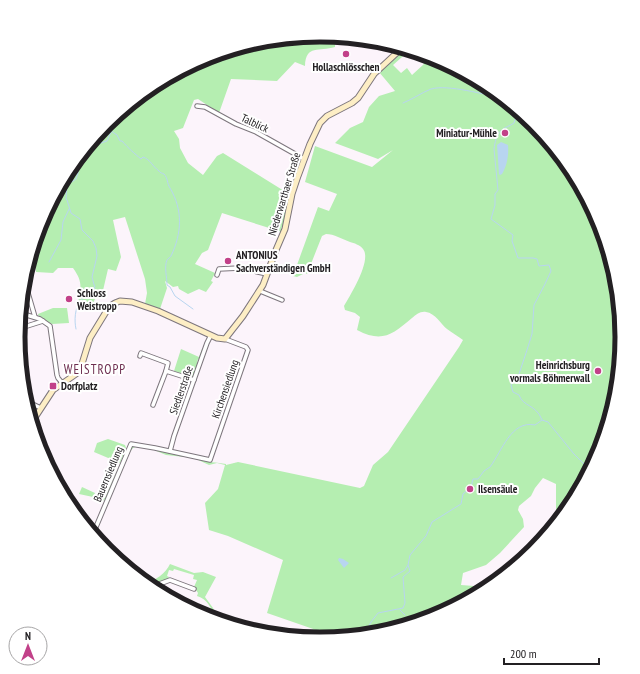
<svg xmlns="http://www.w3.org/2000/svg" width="640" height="674" font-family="'PT Sans Narrow',sans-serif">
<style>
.green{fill:#b5eeb1}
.water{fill:#b8d5f0}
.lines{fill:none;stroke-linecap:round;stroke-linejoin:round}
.stream{stroke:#b8d5f0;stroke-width:1}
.street-casing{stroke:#7d767d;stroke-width:5.5}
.secondary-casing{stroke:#7d767d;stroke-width:7}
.street{stroke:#fff;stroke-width:3.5}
.secondary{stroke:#fdeec5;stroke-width:5}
.poi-dot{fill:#c24189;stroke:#fff;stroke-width:1.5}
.labels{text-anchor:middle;stroke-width:4;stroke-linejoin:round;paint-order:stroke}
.poi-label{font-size:11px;font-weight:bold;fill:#232023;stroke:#fff;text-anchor:start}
.street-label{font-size:11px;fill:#232023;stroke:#fff}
.quarter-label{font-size:13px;letter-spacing:1px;fill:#6e2e50;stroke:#fff}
.rim{fill:none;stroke:#232023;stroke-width:5}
</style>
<rect width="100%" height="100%" fill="#fcf4fb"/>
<!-- green -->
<g class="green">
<path d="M320,35l20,2 -5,5v5c-16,5 -29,-3 -30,19l-10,-4 -18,19 -46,-2 -12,34 -21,-14 -4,1 -11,28 -9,3 5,8 1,9 8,15 15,12 14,-19 6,-3 66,41 -5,32 -3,2 2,2 -1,2 -60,-19 -14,37 -6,3 -7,11 20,9 -4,8 2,1 -7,10 -7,-3 -11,5 -9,-5 -1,-3 -5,1 -8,-6 2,7 -7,21 -15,-5 2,-11 -2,-14 -20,-62 -12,3 8,37 -5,14 -8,-2 -7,30 -5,-2 -5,10 -13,-4c3,-16 5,-21 -5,-35h-15l-5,5 -17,-1 -1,-10 -5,-1v-3l11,-37 28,-52 38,-46 45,-37 53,-28 56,-17z"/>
<path d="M405,49l5,1 -17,15 8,8 6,-5 5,7 12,-11 -12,-13 24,7 52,28 28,23 1,7 5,2 2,-2 10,8 37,45 28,53 17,56 6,59 -6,59 -17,57 -28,52 -7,8 -8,-3v-26l-13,-6 -8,10 -4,8 -12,10 -1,4 5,9 1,8 -24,26 -14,12 -23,8 -2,12 13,1 8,5 -47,25 -56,17 -63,6 3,-8 -52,-18 16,-53 -55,-24 -19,-6 -4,-27 13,-14 7,-24 -8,-2 -8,2 -15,-7 -28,-3 -12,-5 -16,-4 -5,2 -3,4 -36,84 -1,-2 37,-86 5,-2 64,13c8,4 18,3 27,5v1l12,-3 122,26 4,-2 9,-21 15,-13 71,-105 4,-7c-5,-4 -11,-7 -16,-11 -6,-5 -12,-16 -21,-17 -6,-1 -10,3 -14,6 -20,17 -30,25 -55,12l3,-13 -5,-4 -10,-3 -1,-4c7,-12 28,-46 19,-57 -3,-4 -9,-6 -13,-7 -8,-3 -16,-8 -24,-8l-4,2 -15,38 -2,-1 -8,4 -4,-1 25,-69 11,4 8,-17 -32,-12 10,-36 57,21 21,-17 -15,9 -43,-16 15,-15 13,-6 6,-15 10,-11 16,-5 -16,-19z"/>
<path d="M53,308h14l2,15 -17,1 -13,-7 -1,-3z"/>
<path d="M181,349l18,8 3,-8h1l-3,10h-2l-1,4h1l-5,14 -19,-6z"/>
<path d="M108,439l17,6 1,3 -20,50 -3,3 -6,-3v-3l8,3 15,-35 -26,-11 3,-9z"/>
<path d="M82,487l13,6 -2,4 -14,-3z"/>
<path d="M170,564l24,9 9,-1 13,5 -11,20 8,11 5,12 -3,-1c-3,-10 -7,-20 -18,-23l1,-3 -4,-6 3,-7 -4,-1 1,-4 -20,-6 -1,2 -4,-1 -2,6 2,1 -1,2c-7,3 -16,8 -23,4 10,-2 21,-10 25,-19z"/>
</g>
<!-- water -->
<g class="water">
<path d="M501,142l7,3c1,9 -1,21 -6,29l-2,1 -1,-1 -2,-29z"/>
<path d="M339,558l4,1 6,4 -5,5 -6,-8z"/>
</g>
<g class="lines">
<!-- stream -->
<g class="stream">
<path d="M403,103c10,-4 18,-10 28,-14 17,-5 54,6 72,9"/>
<path d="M111,131l6,4 3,6h2c7,8 12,12 19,18l2,-2c8,3 9,9 16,14 1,2 3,2 5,3 4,4 3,10 6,14 13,22 12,45 1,68 -1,2 -3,2 -4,4 -3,7 0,17 0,25l3,2 5,9 18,13"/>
<path d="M86,148l21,-7 8,-18 -1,-6"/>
<path d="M49,262l12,-22 2,-18 6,-13"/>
<path d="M76,329c-2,-9 -1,-20 4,-28 5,-5 11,-8 15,-13l-3,-11 5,-21 -1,-8 -3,-7 -11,-11 -2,-11 -9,-6 -4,-13 -1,-1 1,-14 9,-6 2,-6 2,-17"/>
<path d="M542,420l6,2 26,32 10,10v6l3,5"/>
<path d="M391,578l14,-8 3,-5"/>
<path d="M400,610l5,5"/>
<path d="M407,618l2,2 4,3"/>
<path d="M364,635l7,-13 7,-9 25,-5 2,-5 -2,-26 7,-6 -2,-6 2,-10 16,-19 6,-14 29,-18 2,-10 8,-7 2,-8h5l6,-8 6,-4c12,-16 21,-47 45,-42l7,-5c-6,-16 -19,-13 -23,-25l-6,-3 -2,-7 8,-11 8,-24 5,-16 2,-29 11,-21 6,-13 -2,-6 -10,1 -2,-7 -4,-1h-15l-6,-17 1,-6 -22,-16 4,-14v-11l3,-4 -4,-41c1,-6 2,-15 8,-19 3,-3 8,-4 12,-7l2,-6 -1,-9"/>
</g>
<!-- street casing -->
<g class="street-casing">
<g id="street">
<path d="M197,106l8,1 31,17 20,8 48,27"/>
<path d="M217,275l2,-6 21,-1 27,6"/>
<path d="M28,286v7l7,24"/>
<path d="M260,291l22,9"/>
<path d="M20,313l20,6 10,7 7,49 1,3 5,6"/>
<path d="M140,356l1,-3 27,10 -2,8"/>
<path d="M20,360l2,-31 2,-2 19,-6"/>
<path d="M23,390c6,13 6,13 18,18"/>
<path d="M153,405l13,-34 28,9"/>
<path d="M170,451l4,-15 33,-93 4,-8"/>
<path d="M93,534l38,-90 24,4 55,12 38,-110 -2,-3 -21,-8"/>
<path d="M149,585l5,1 16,-6 24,9"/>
</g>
</g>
<!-- secondary casing -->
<g class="secondary-casing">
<path id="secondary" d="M32,422l21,-32 23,-16 5,-7 9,-29 19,-31 6,-4 5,-2 12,1 26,9 59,27 8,1 18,-23 20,-31 13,-35 9,-21 7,-35 6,-18 12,-32 10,-21 7,-7 25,-13 6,-5 16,-24 28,-26"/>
</g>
<!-- street -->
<use href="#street" class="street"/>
<!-- secondary -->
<use href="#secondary" class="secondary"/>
</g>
<!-- markers -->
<g class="poi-dot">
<circle cx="346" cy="54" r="4"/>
<circle cx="505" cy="133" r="4"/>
<circle cx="228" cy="261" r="4"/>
<circle cx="69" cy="299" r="4"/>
<circle cx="598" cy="371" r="4"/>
<rect x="49" y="382" width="8" height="8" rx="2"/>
<circle cx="470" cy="489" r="4"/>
</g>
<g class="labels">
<!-- poi labels -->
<g class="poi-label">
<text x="346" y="71" text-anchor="middle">Hollaschlösschen</text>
<text x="497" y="137" text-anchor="end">Miniatur-Mühle</text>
<text x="236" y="259">ANTONIUS<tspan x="236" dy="13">Sachverständigen GmbH</tspan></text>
<text x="77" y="297">Schloss<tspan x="77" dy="13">Weistropp</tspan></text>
<text x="590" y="369" text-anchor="end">Heinrichsburg<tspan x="590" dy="13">vormals Böhmerwall</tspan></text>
<text x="61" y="390">Dorfplatz</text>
<text x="478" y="493">Ilsensäule</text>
</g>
<!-- street labels -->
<g class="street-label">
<text transform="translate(255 123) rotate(25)" y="4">Talblick</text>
<text transform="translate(284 194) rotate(-73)" y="4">Niederwarthaer Straße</text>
<text transform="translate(225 389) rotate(-71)" y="4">Kirchensiedlung</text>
<text transform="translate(181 390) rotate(-71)" y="4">Siedlerstraße</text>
<text transform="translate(108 474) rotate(-67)" y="4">Bauernsiedlung</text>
</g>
<!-- quarter labels -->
<g class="quarter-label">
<text x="95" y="374">WEISTROPP</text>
</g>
</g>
<!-- crop -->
<path d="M0 0H640V674H0ZM25 337a295 295 0 1 1 590 0a295 295 0 1 1-590 0Z" fill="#fff" fill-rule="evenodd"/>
<path class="rim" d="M25 337a295 295 0 1 1 590 0a295 295 0 1 1-590 0Z"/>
<!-- north arrow -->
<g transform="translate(28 646)"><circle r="19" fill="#ffffff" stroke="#a7a6a7"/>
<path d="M0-3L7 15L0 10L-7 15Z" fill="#c24189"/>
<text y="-6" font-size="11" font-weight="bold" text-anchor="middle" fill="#232023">N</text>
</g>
<!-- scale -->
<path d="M504 658v6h95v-6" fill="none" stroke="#232023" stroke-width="2"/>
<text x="510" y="658" font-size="12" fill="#232023" stroke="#ffffff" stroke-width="3" paint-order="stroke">200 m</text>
</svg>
